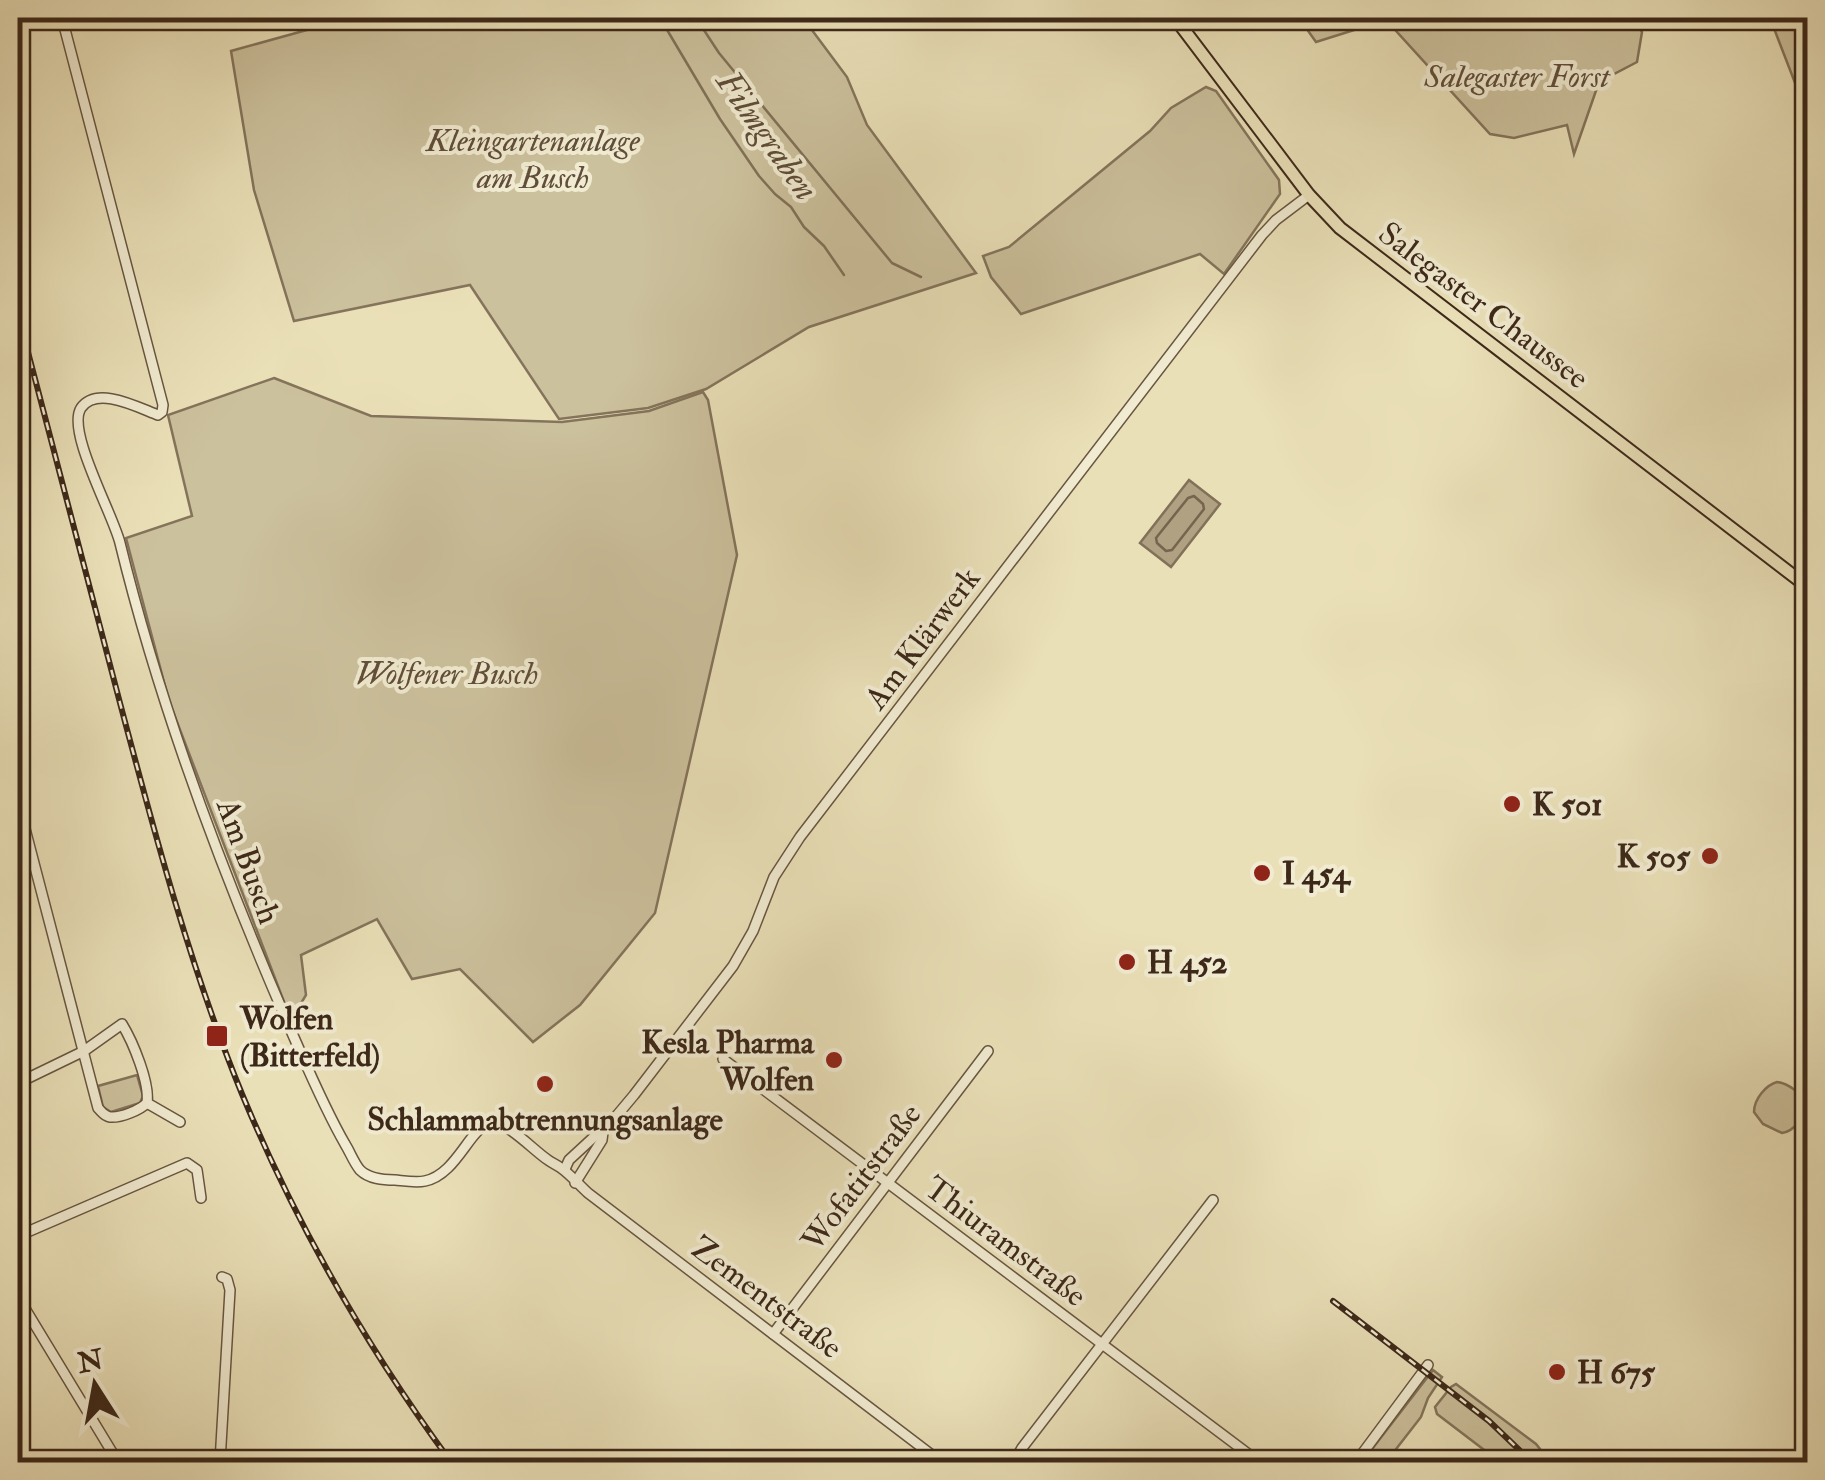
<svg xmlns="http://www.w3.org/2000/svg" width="1825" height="1480" font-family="'IM FELL Double Pica',serif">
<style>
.green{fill:#ccc19d;stroke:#84745b;stroke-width:2.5}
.water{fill:#afa182;stroke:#817158;stroke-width:2.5}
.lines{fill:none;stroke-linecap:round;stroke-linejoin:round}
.shore{stroke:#76644e;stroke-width:2.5}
.stream{stroke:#817158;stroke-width:2.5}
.minor-casing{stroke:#685641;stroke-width:12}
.major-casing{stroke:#3c2819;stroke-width:15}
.minor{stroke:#f1ebd1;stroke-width:9}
.major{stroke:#eae0b8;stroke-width:11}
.rail-casing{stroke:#3c2819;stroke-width:6}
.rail{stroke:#f1ebd1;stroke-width:2.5;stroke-dasharray:8;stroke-linecap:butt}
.poi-dot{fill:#8f2418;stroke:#f1ebd1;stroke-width:4}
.labels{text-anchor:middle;stroke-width:8;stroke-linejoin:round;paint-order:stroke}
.park-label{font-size:32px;font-style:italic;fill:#604e3a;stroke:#f1ebd1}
.street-label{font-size:32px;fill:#3c2819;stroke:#f1ebd1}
.poi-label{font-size:32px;font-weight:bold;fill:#3c2819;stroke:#f1ebd1;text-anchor:start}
.water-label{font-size:35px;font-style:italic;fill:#5e4c38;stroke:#f1ebd1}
</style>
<rect width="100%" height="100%" fill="#eae0b8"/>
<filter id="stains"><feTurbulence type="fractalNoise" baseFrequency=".002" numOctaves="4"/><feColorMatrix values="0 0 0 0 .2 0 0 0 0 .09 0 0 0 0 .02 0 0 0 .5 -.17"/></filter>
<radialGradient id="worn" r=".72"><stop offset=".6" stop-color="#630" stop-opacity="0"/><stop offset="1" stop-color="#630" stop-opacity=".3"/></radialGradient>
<!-- green -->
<g class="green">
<path d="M350,18h453l44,59 20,48 109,148 -167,54 -103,62 -58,19 -89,11 -89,-134 -176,36 -40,-131 -23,-139z"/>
<path d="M1299,18h333l10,14 -5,30 -38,20 -25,72 -7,-29 -53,13 -24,-4 -104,-114 -70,22z"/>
<path d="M1770,18h37v96z"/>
<path d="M1206,87l10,4 63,89 1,14 -56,80 -24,-20 -179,60 -30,-37 -8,-21 26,-9 141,-116 21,-23z"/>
<path d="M274,378l97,38 191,6 87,-11 54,-19 5,8 29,155 -82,358 -75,92 -47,37 -73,-73 -48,10 -35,-60 -76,36 5,40 -15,25 -122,-319 -43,-163 66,-22 -24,-101z"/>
<path d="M137,1075l6,21 -3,7 -29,9 -8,-5 -5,-21z"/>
<path d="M1777,1082c11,1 25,12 29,22 -2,13 -11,27 -24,29l-19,-9 -9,-12c0,-13 12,-27 23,-30z"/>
<path d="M1433,1370l9,7 -14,21 -7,19 -35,45h-24z"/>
<path d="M1456,1384l80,60 8,10v8h-44l-63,-48 -2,-7 16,-20z"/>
</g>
<!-- water -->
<path class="water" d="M1189,480l31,24 -49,63 -31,-24z"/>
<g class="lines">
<!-- shore -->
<path class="shore" d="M1194,496l9,8 1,5 -32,41 -6,1 -9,-8 -1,-5 32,-40z"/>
<!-- stream -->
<g class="stream">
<path d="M660,18l60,101 39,57 16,18 16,13 13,20 20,19 20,29"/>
<path d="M696,18l23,35 173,210 29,14"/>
<path d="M1770,18l1,2"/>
</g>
<!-- minor casing -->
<g class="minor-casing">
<g id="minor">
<path d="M62,18l101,387 -1,7 -4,3c-19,-7 -61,-30 -77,-7 -15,23 32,106 39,135 41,168 106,340 176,499 15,34 30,69 49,102 5,8 9,19 15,26 9,9 23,10 35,10 10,1 21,3 30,1 33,-7 45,-56 67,-58 16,-1 42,28 56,37 4,3 9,5 13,8 9,6 18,17 27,25l353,269"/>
<path d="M18,802l80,306c4,4 6,8 12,9 11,1 30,-7 37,-14"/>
<path d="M723,1059l536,403"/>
<path d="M18,1083l66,-32 38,-27c11,18 28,59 25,79l33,19"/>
<path d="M565,1169l4,-9 26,-24 8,-4 31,-37 99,-129 20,-35 21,-54 26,-40 462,-602 14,-15 33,-25"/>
<path d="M575,1183l27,-43 1,-8"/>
<path d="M18,1236l169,-73 10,7 4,28"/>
<path d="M18,1297l100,165"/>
<path d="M773,1334l215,-283"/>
<path d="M220,1462l10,-172 -3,-11 -5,-2"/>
<path d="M1014,1462l8,-14 191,-248"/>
<path d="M1356,1462l72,-97"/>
</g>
</g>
<!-- major casing -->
<g class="major-casing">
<path id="major" d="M1175,18l134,177 31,33 468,359"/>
</g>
<!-- minor -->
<use href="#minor" class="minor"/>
<!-- major -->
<use href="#major" class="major"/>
<!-- rail casing -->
<g class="rail-casing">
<g id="rail">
<path d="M18,314c34,130 68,259 102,389 35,132 70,264 122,391 54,130 126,255 209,368"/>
<path d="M1333,1301l156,120 43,41"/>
</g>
</g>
<!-- rail -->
<use href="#rail" class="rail"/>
</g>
<!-- markers -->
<g class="poi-dot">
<circle cx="1512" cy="804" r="10"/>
<circle cx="1710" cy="856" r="10"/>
<circle cx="1262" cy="873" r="10"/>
<circle cx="1127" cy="962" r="10"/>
<rect x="205" y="1024" width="24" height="24" rx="5"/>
<circle cx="834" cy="1060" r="10"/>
<circle cx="545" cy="1084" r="10"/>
<circle cx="1557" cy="1372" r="10"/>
</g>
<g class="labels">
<!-- park labels -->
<g class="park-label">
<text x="1517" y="87">Salegaster Forst</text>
<text x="533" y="151">Kleingartenanlage<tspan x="533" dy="37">am Busch</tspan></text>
<text x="447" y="684">Wolfener Busch</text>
</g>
<!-- street labels -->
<g class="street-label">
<text transform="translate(1484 305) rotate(37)" y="11">Salegaster Chaussee</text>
<text transform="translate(922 638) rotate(-53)" y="11">Am Klärwerk</text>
<text transform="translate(249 861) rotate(70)" y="11">Am Busch</text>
<text transform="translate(861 1177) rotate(-53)" y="11">Wofatitstraße</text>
<text transform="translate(1006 1241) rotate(37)" y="11">Thiuramstraße</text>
<text transform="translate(767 1297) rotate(37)" y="11">Zementstraße</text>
</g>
<!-- poi labels -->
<g class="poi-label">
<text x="1532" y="815">K 501</text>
<text x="1690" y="867" text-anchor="end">K 505</text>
<text x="1282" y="884">I 454</text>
<text x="1147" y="973">H 452</text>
<text x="240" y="1029">Wolfen<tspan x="240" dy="37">(Bitterfeld)</tspan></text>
<text x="814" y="1053" text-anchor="end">Kesla Pharma<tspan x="814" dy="37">Wolfen</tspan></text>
<text x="545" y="1130" text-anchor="middle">Schlammabtrennungsanlage</text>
<text x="1577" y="1383">H 675</text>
</g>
<!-- water labels -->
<g class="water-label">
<text transform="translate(768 135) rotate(55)" y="12">Filmgraben</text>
</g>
</g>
<!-- margin -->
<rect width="1825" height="1480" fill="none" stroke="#eae0b8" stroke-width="60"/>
<rect x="20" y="20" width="1785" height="1440" fill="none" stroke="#3c2819" stroke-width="5"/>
<rect x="30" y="30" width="1765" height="1420" fill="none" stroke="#3c2819" stroke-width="2.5"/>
<!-- north arrow -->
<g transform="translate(95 1385) rotate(349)" stroke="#f1ebd1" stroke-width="8" paint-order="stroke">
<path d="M0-8L18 38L0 25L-18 38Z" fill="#3c2819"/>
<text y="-15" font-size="28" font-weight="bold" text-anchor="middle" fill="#3c2819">N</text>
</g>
<rect width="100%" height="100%" filter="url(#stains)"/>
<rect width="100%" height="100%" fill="url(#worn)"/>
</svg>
